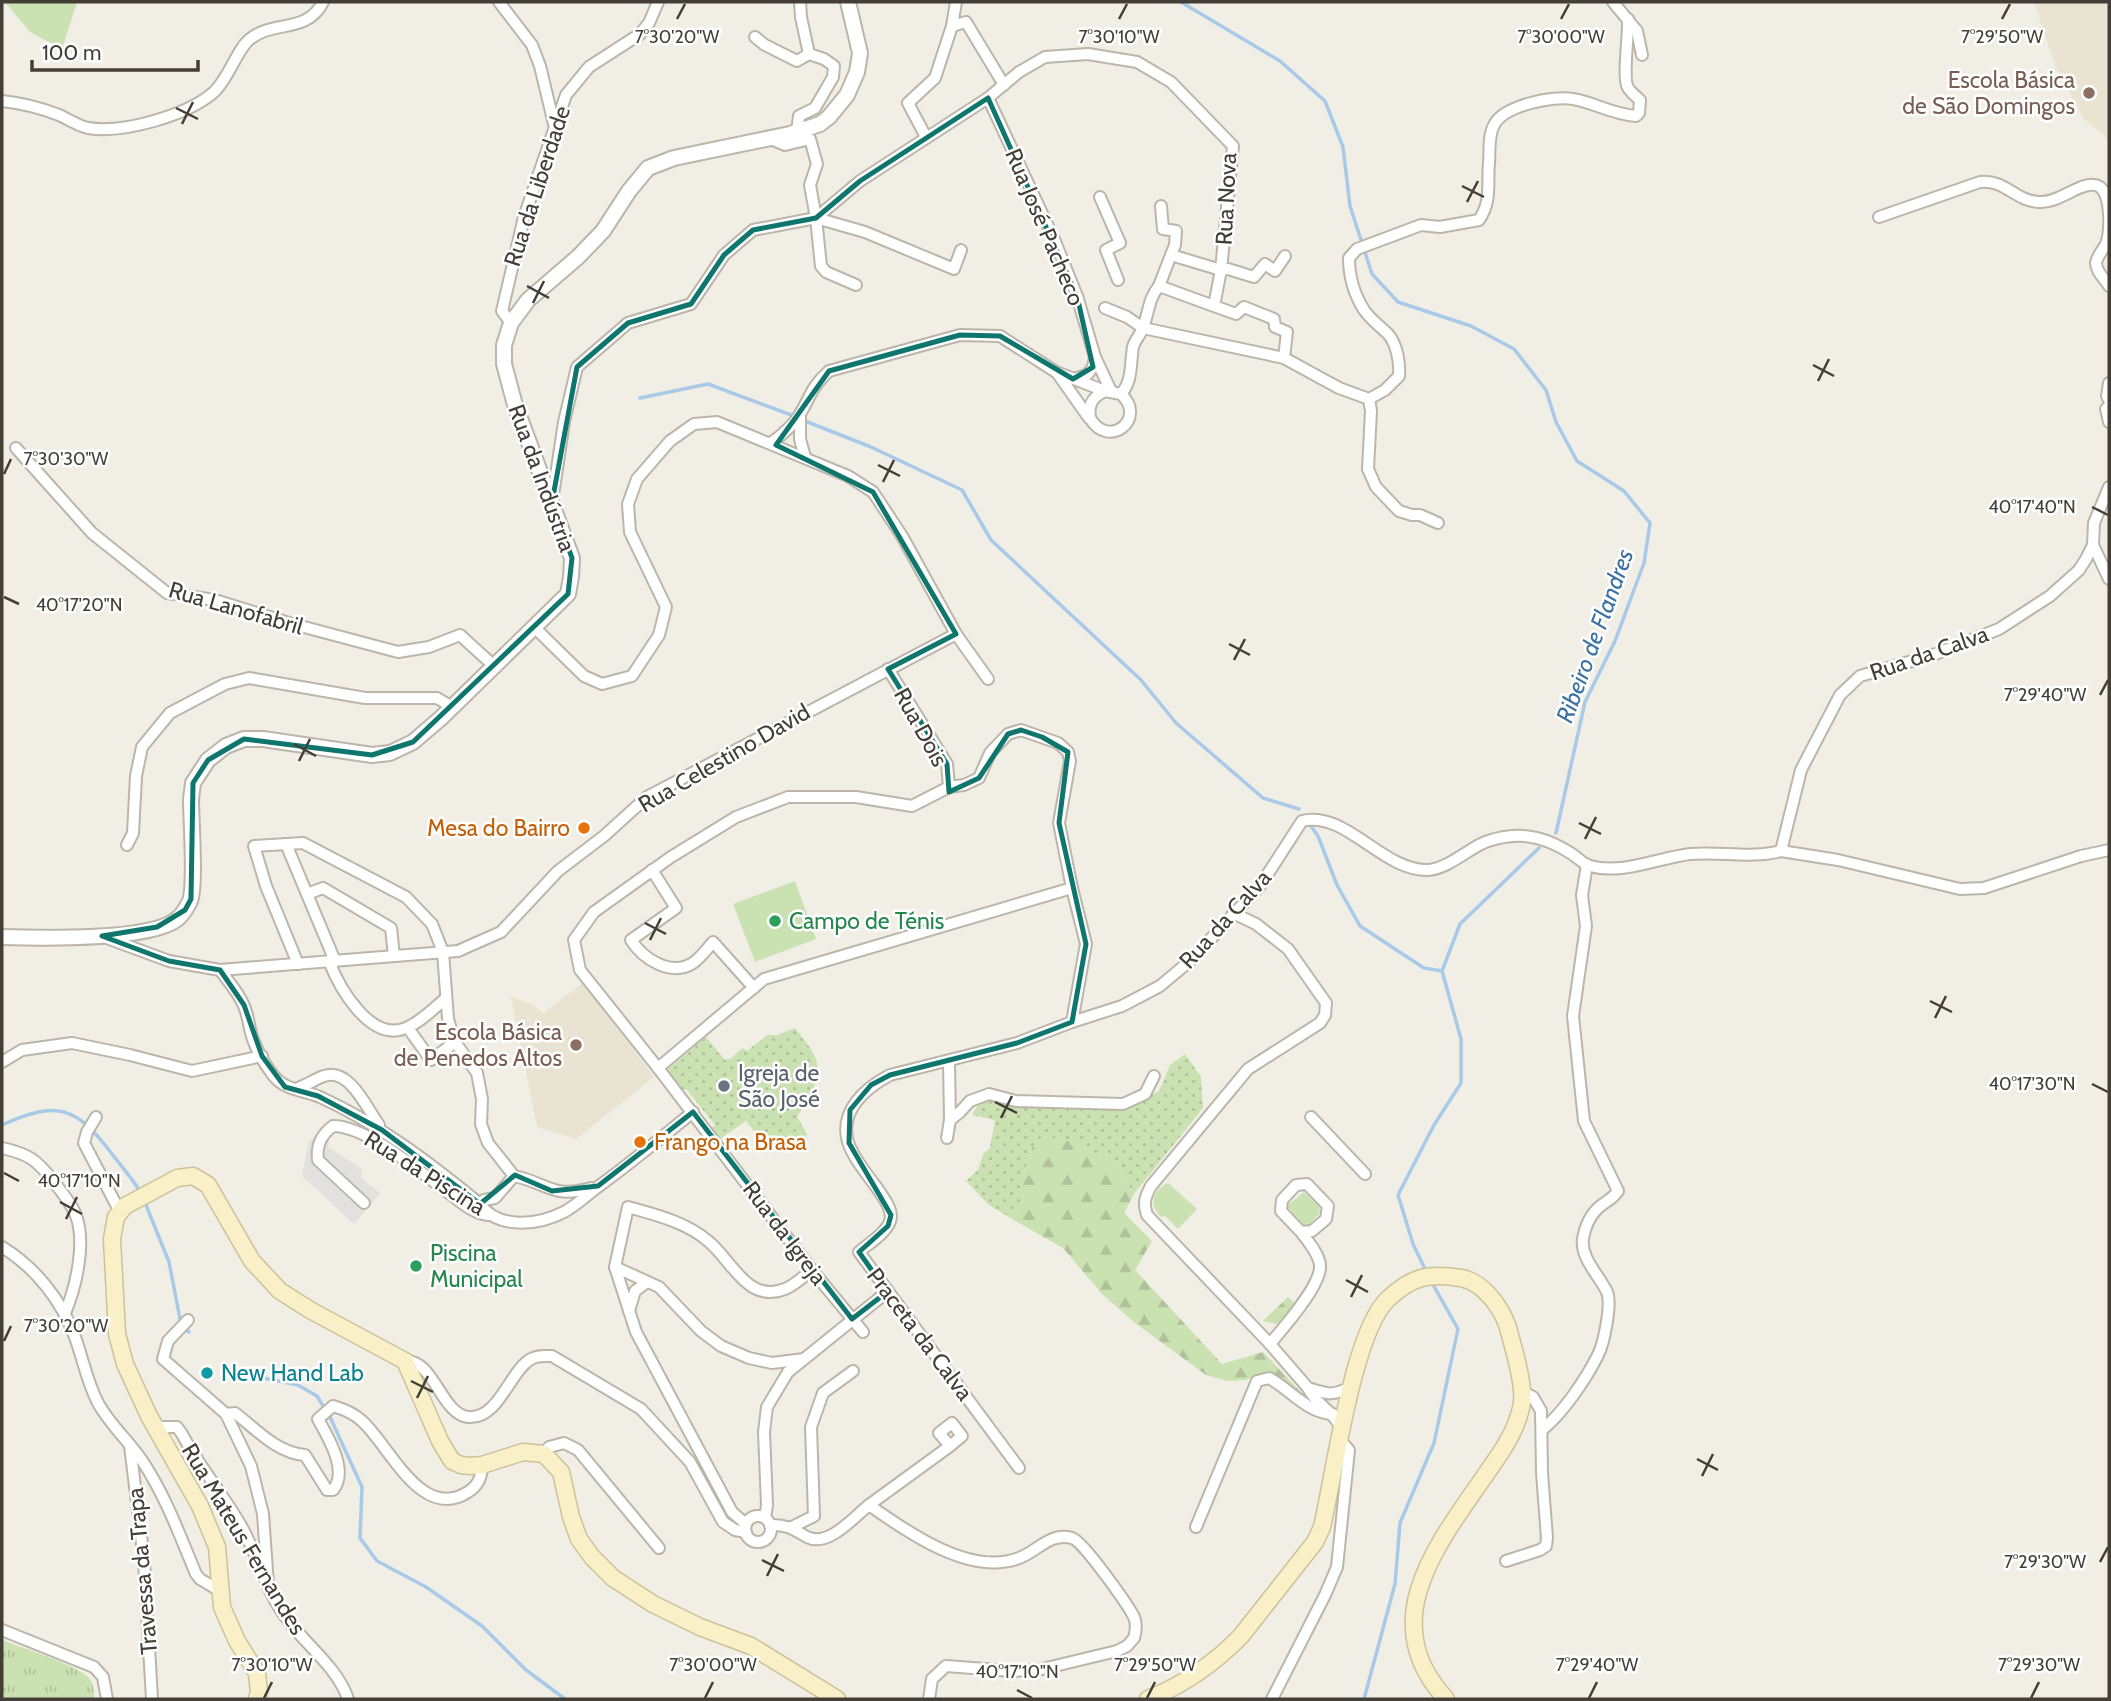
<svg xmlns="http://www.w3.org/2000/svg" width="2111" height="1701" font-family="Cabin,sans-serif">
<style>
.education{fill:#e9e3d1}
.grass{fill:#cae1b2}
.forest{fill:url(#forest-firs)}
.park{fill:url(#park-tufts)}
.garden{fill:url(#garden-dots)}
.parking{fill:#e2e1dd}
.lines{fill:none;stroke-linecap:round;stroke-linejoin:round}
.stream{stroke:#a8cae8;stroke-width:3.5}
.minor-casing{stroke:#bbb6a9;stroke-width:14}
.tertiary-casing{stroke:#bbb6a9;stroke-width:18}
.secondary-casing{stroke:#ccc29a;stroke-width:19}
.minor{stroke:#fff;stroke-width:10}
.tertiary{stroke:#fff;stroke-width:14}
.secondary{stroke:#f9f0c8;stroke-width:16}
.marked{fill:none;stroke:#0f766e;stroke-width:5;stroke-linejoin:round}
.ticks{fill:none;stroke:#433f36;stroke-width:2.5}
.education-dot{fill:#8d6e63;stroke:#fff;stroke-width:2.5}
.food-dot{fill:#e8710a;stroke:#fff;stroke-width:2.5}
.leisure-dot{fill:#2e9e5b;stroke:#fff;stroke-width:2.5}
.worship-dot{fill:#6b7280;stroke:#fff;stroke-width:2.5}
.culture-dot{fill:#0f9aa8;stroke:#fff;stroke-width:2.5}
.labels{text-anchor:middle;stroke-width:5;stroke-linejoin:round;paint-order:stroke}
.education-label{font-size:23px;fill:#785e54;stroke:#fff;text-anchor:end}
.street-label{font-size:23px;fill:#433f36;stroke:#fff}
.food-label{font-size:23px;fill:#c56008;stroke:#fff;text-anchor:end}
.leisure-label{font-size:23px;fill:#27864d;stroke:#fff;text-anchor:start}
.worship-label{font-size:23px;fill:#5b616d;stroke:#fff;text-anchor:start}
.culture-label{font-size:23px;fill:#0d838f;stroke:#fff;text-anchor:start}
.water-label{font-size:24px;font-style:italic;fill:#3b71a3;stroke:#fff}
.ticks-label{font-size:18px;text-anchor:middle;fill:#433f36;stroke:#fff;stroke-width:5;stroke-linejoin:round;paint-order:stroke}
</style>
<defs>
<pattern id="forest-firs" width="22" height="20" patternUnits="userSpaceOnUse" patternTransform="scale(1.75)"><rect width="22" height="20" fill="#cae1b2"/><path d="M5 1l3.5 6h-7zM16 11l3.5 6h-7z" fill="#afc29a"/></pattern>
<pattern id="park-tufts" width="24" height="20" patternUnits="userSpaceOnUse" patternTransform="scale(1.75)"><rect width="24" height="20" fill="#cae1b2"/><path d="M3 7l-1-3M5 7V3M7 7l1-3M15 17l-1-3M17 17v-4M19 17l1-3" fill="none" stroke="#afc29a"/></pattern>
<pattern id="garden-dots" width="8" height="8" patternUnits="userSpaceOnUse" patternTransform="scale(1.75)"><rect width="8" height="8" fill="#cae1b2"/><path d="M2 2h.1M6 6h.1" fill="none" stroke="#afc29a" stroke-width="1.8" stroke-linecap="round"/></pattern>
</defs>
<rect width="100%" height="100%" fill="#f1eee6"/>
<!-- education -->
<g class="education">
<path d="M2034,2h75v138l-26,-22 -27,-50z"/>
<path d="M583,983l71,94 -78,62 -39,-12 -26,-130 20,7 12,9z"/>
</g>
<!-- grass -->
<g class="grass">
<path d="M5,2h72l-15,47 -32,-17z"/>
<path d="M795,881l21,58 -61,23 -22,-58z"/>
<path d="M1168,1183l29,26 -19,20 -13,-13 -4,1c-13,-13 -8,-27 7,-34z"/>
<path d="M1304,1192l16,16 -1,6 -13,13 -18,-19 1,-4z"/>
</g>
<!-- forest -->
<g class="forest">
<path d="M1043,1136l27,5 46,23 18,30 -10,19 28,28 -17,29 87,94 41,-12 46,49 -36,-26 -13,-1 -14,6 -19,1 -21,-6 -71,-52 -33,-29 -39,-46 -51,-29 12,-20 -4,-12 12,-40z"/>
<path d="M1288,1297l9,9 -20,18 -14,-3z"/>
</g>
<!-- park -->
<path class="park" d="M2,1640c20,8 73,24 87,38 5,6 5,14 5,21h-92z"/>
<!-- garden -->
<g class="garden">
<path d="M795,1028c33,40 28,46 2,89l10,17 -8,17 -19,-13 -12,10 -22,-27 -26,18 -8,-11 3,-3 -28,-35 -8,-2 -14,-16 41,-35 19,23 6,-2 12,-10 4,3 20,-16h10z"/>
<path d="M1185,1054l16,23 2,31 -69,86 -18,-30 -46,-23 -27,-5 -11,11 -12,40 4,12 -12,20 -23,-14 -23,-24 12,-11 5,-16 7,-6 5,-28 -23,-5 5,-9 10,-5 92,8 46,1 34,-19 11,-26z"/>
</g>
<!-- parking -->
<path class="parking" d="M320,1134l9,8 -1,5 34,22 -1,9 19,15 -26,31 -52,-48 7,-35z"/>
<g class="lines">
<!-- stream -->
<g class="stream">
<path d="M1181,2l99,59 45,40 18,46 7,59 22,68 26,28 73,24 43,23 32,41 10,32 21,39 47,30 26,32 -6,40 -29,78 -30,61 -29,131"/>
<path d="M640,398l68,-14 86,32"/>
<path d="M805,421l66,26 91,43 29,50 150,140 35,43 87,75 36,11"/>
<path d="M1311,826l7,10 19,49 23,41 64,42 18,3"/>
<path d="M2,1125c55,-25 74,-19 110,29 10,13 21,25 29,39"/>
<path d="M144,1200l25,62 12,62 8,8"/>
<path d="M1426,1271l-13,-27 -15,-49 36,-70 27,-42v-44l-19,-68 18,-47 79,-76"/>
<path d="M259,1377l39,8 19,11 13,21 32,70 -2,51 17,23 49,26 56,39 44,44 39,29"/>
<path d="M1364,1699l31,-115 5,-61 34,-80 24,-114 -27,-48"/>
</g>
<!-- minor casing -->
<g class="minor-casing">
<g id="minor">
<path d="M499,2l33,43 8,21 14,58"/>
<path d="M800,2l1,15 8,37"/>
<path d="M1613,2l24,29 5,24"/>
<path d="M952,26l14,-4 38,63"/>
<path d="M755,37l10,8 32,16 12,-7"/>
<path d="M988,98l66,141 23,57 18,61 16,34"/>
<path d="M2,101c19,2 39,7 57,14 9,4 19,11 29,13 35,6 100,-13 126,-36 15,-14 23,-43 36,-53 23,-19 57,-5 73,-37"/>
<path d="M797,131l2,-15 16,-8 18,-31 1,-11 -10,-7 -15,-5"/>
<path d="M926,137l-18,-34 27,-25 17,-52 4,-24"/>
<path d="M768,138l17,7 25,-6 7,25 -7,21 6,33 5,48 5,6 30,13"/>
<path d="M1100,197l20,46 -14,7 12,30"/>
<path d="M1161,206l2,23 13,2 -1,14 -4,10"/>
<path d="M1879,217l101,-35c25,-3 35,19 59,20 21,2 45,-25 61,-15 11,9 11,43 6,57 -3,6 -9,12 -10,19 0,9 9,16 13,23"/>
<path d="M816,218l49,14 89,37 7,-19"/>
<path d="M1105,308l22,9 16,11 141,30 55,30 30,11 16,-9 14,-14c1,-13 -2,-32 -11,-42 -8,-8 -17,-14 -24,-24 -10,-16 -15,-33 -15,-52l8,-9 64,-24 19,2 39,-7c13,-19 8,-36 10,-57 1,-12 -1,-27 5,-38 9,-19 59,-30 79,-26 23,4 38,15 63,17l3,-3 1,-13c-4,-3 -9,-8 -12,-12 -6,-10 1,-54 0,-69"/>
<path d="M511,323l-9,-12 22,-94 42,-122 23,-28 51,-33 9,-11 9,-21"/>
<path d="M1284,358l3,-26 -12,-5 -1,-8 -30,-12 -8,7 -22,-8 7,-36 7,-1 26,8 11,-13 10,7 10,-15"/>
<path d="M1058,374l31,44"/>
<path d="M1073,379l14,-4 6,-8 2,-10"/>
<path d="M2109,383l-2,13 2,4"/>
<path d="M1121,394c12,-14 9,-30 12,-47 2,-8 8,-12 10,-20 6,-14 5,-28 16,-41"/>
<path d="M1369,399l2,12 -3,58 8,18 23,24 13,4h8l18,8"/>
<path d="M2109,406l-3,3 3,13"/>
<path d="M800,414v25l5,18"/>
<path d="M771,443c11,-8 22,-17 29,-29 11,-18 11,-27 29,-43l131,-36 40,1 56,36 49,19 16,3c27,25 -13,56 -31,24 -2,-13 2,-21 15,-27"/>
<path d="M16,448l76,85 75,60 48,7 74,23 109,29 31,-5 31,-12 34,31"/>
<path d="M552,502l12,-80 13,-55 51,-44 63,-19 33,-49 29,-25 63,-12 44,-37 128,-83 31,-26 26,-15 43,-3 49,8 34,20 62,64 -12,124 -50,-15 -12,31 55,20"/>
<path d="M2093,545l16,34"/>
<path d="M956,634l32,45"/>
<path d="M888,669l59,95 2,23"/>
<path d="M1021,730l37,13 10,9 2,9 -11,62 13,65 -308,91 -106,89 -78,-98 -6,-30 20,-28 77,-55 65,-40 52,-20h68l56,9 37,-19 15,-2 15,-7 11,-25 18,-19z"/>
<path d="M286,844l49,117"/>
<path d="M127,845l6,-12 3,-57 6,-29 28,-34 55,-29 24,-6 116,20h72l15,9"/>
<path d="M1781,851l57,9 122,29 24,-1 97,-32 28,-6"/>
<path d="M652,870l24,38 -45,32c12,19 40,37 62,23 7,-5 14,-14 20,-21l41,46"/>
<path d="M1072,888l14,56 -14,78"/>
<path d="M307,894l16,-6 68,40 3,28"/>
<path d="M1233,913l23,11 32,25 38,54 -1,12 -5,8 -72,46 -97,117c-6,11 -8,17 -4,29l123,129 38,44c7,16 26,23 33,40"/>
<path d="M104,937l65,24 51,9 238,-19 43,-19 57,-61 46,-35 43,-39 309,-163 -54,-98 -29,-44 -25,-16 -131,-54 -23,2 -24,17 -33,38 -9,25 2,28 36,75 -7,28 -27,41 -30,8 -18,-8 -50,-49"/>
<path d="M329,961c10,26 41,82 77,67 15,-6 28,-20 40,-30"/>
<path d="M298,964l-32,-78 -12,-40 49,-3 103,54 26,27 11,28 5,67 7,23 22,31 5,26 -1,25 7,19 26,33"/>
<path d="M220,970c8,11 19,23 24,36 5,11 5,25 10,36 4,11 12,24 19,33 11,15 30,15 47,22 59,27 110,66 160,107 18,26 59,21 84,8 13,-7 24,-18 35,-26 32,-23 63,-49 94,-74"/>
<path d="M408,1028l23,32 24,-18"/>
<path d="M949,1061l1,59 10,-8 10,-11 19,-7 27,7 107,3 22,-10 9,-18"/>
<path d="M2,1062l20,-12 50,-7 58,12 62,16 70,-15"/>
<path d="M658,1068l154,202 51,62"/>
<path d="M298,1088c9,-3 17,-9 26,-12 25,-9 42,31 55,49"/>
<path d="M96,1117l-9,15 -3,11 36,69"/>
<path d="M1311,1117l54,57"/>
<path d="M947,1138l3,-18"/>
<path d="M2,1148c27,6 35,12 52,34 7,9 16,20 21,31 12,28 1,74 -10,100"/>
<path d="M514,1176c34,7 38,23 77,12"/>
<path d="M364,1203l-46,-43c-2,-15 3,-25 15,-34 34,0 89,47 117,68 11,8 24,20 38,21"/>
<path d="M480,1204l4,-4 11,-2 19,-22"/>
<path d="M2,1247c33,20 60,54 73,90 8,22 12,45 23,66 12,22 31,38 45,59 23,35 37,74 53,112l4,5 20,12"/>
<path d="M615,1267l21,65 96,180 14,12"/>
<path d="M629,1311l6,-20 12,-9"/>
<path d="M188,1320l-20,21 -5,18 63,55"/>
<path d="M1270,1344c13,-16 52,-59 50,-79 -1,-11 -12,-24 -19,-33l11,-1 14,-12 2,-13 -21,-22 -11,1 -14,15 -1,11 20,21"/>
<path d="M804,1359l-32,4 -23,-5 -28,-12 -20,-15 -42,-44 -44,-20 13,-60c28,8 58,15 80,34 24,19 39,63 77,48 10,-4 19,-13 27,-19"/>
<path d="M405,1361c29,-2 36,53 63,56 31,3 42,-47 63,-58 6,-4 14,-3 21,-3l89,53 49,53 33,60 12,8 11,2"/>
<path d="M1308,1388c21,7 25,8 45,-2"/>
<path d="M157,1427h20l5,7c17,32 40,59 58,90 18,30 25,67 47,95 19,26 51,49 61,80"/>
<path d="M1543,1429c20,-16 43,-50 55,-74 6,-12 14,-51 9,-63 -8,-17 -27,-34 -24,-54 2,-10 7,-22 14,-29 7,-7 15,-9 21,-18l-34,-70 -11,-105 13,-90 -4,-31 5,-30"/>
<path d="M130,1446l14,114 8,139"/>
<path d="M544,1454l5,-7 15,-4 14,7 81,98"/>
<path d="M1019,1468l-160,-216c10,-9 31,-21 32,-35 0,-11 -9,-21 -14,-29 -10,-14 -24,-30 -29,-46 -9,-31 17,-54 42,-67l127,-32 55,-21 50,-16 38,-20 31,-26 69,-74 42,-65c44,-11 80,50 126,49 18,-1 37,-18 53,-26 8,-4 21,-7 31,-8 22,-2 42,6 60,18 6,4 11,10 18,12 32,9 68,-8 100,-12 30,-3 61,5 91,-3l20,-81 39,-75 20,-19 73,-21 66,-26 51,-33 29,-26 7,-11 7,-14 1,-22 15,-36"/>
<path d="M869,1505l81,-59 12,-10 -10,-13 -13,10 11,13"/>
<circle cx="758" cy="1529" r="13"/>
<path d="M765,1518l2,-13 -3,-73 3,-25 21,-35 99,-80"/>
<path d="M770,1525c16,-1 23,4 37,12 21,11 47,-20 62,-32 38,27 102,72 150,53 19,-7 31,-26 53,-20 11,3 56,67 62,79 3,7 2,14 0,21l-7,8 -10,5 -79,19 -26,1 -66,-5 -14,13 -3,20"/>
<path d="M792,1527l22,-11 -3,-89 12,-34 30,-22"/>
<path d="M1196,1527l61,-146 12,-3c22,12 38,35 64,36"/>
<path d="M1506,1561l34,-11 6,-4 1,-8 -5,-65 -1,-62 -8,-14 -12,-6"/>
<path d="M268,1585l-5,-71 -12,-48 -25,-52 9,-1c21,16 42,40 70,42l22,35h6c16,-19 -5,-53 -15,-71l15,-13c10,3 21,7 29,15 28,25 59,101 106,71 10,-6 14,-16 14,-27"/>
<path d="M2,1630l92,37 9,10 4,22"/>
<path d="M1272,1699l53,-104 12,-28 12,-117 -9,-10"/>
</g>
</g>
<!-- tertiary casing -->
<g class="tertiary-casing">
<path id="tertiary" d="M2,937c36,1 149,4 175,-18 6,-4 10,-12 13,-18 6,-16 1,-81 1,-102l2,-16 15,-23 18,-14 18,-7h19l109,16 18,-2 23,-11 28,-24 127,-124 3,-17 1,-19 -57,-153 -11,-41v-19l7,-22 17,-23 50,-43 25,-26 26,-40 19,-23 26,-10 116,-24 30,-10 9,-7 18,-22 10,-23 3,-19 -12,-51"/>
</g>
<!-- secondary casing -->
<g class="secondary-casing">
<g id="secondary">
<path d="M257,1699l2,-7 -2,-19 -20,-32 -15,-34 -5,-60 -17,-41 -51,-90 -24,-52 -8,-30 -5,-95 4,-22 9,-11 52,-28 16,-2 15,9 44,76 28,30 30,19 95,51 35,80 12,20 9,4 9,1 12,-1 41,-13 21,2 17,18 10,45 8,22 13,18 21,21 40,26 47,23 51,19 86,53"/>
<path d="M1148,1699c34,-13 68,-37 93,-63l74,-94 7,-15c12,-51 31,-196 66,-228 24,-23 41,-26 73,-21 24,4 44,34 49,57 5,19 16,55 11,73 -6,27 -22,47 -37,69 -48,69 -109,145 -38,222"/>
</g>
</g>
<!-- minor -->
<use href="#minor" class="minor"/>
<!-- tertiary -->
<use href="#tertiary" class="tertiary"/>
<!-- secondary -->
<use href="#secondary" class="secondary"/>
</g>
<!-- marked area -->
<path class="marked" d="M988,98l89,198 16,71 -20,12 -73,-43 -40,-1 -131,36 -53,74 97,47 83,142 -68,35 59,95 2,28 30,-14 29,-44 13,-4 21,7 26,15 -9,71 27,121 -14,78 -55,21 -127,32 -19,10 -21,25 -1,33 42,72 -3,11 -29,26 28,40 -35,27 -159,-207 -95,74 -46,5 -37,-16 -35,29 -98,-74 -64,-34 -33,-9 -23,-31 -18,-51 -24,-35 -51,-9 -67,-25 55,-9 28,-17 6,-11 2,-116 15,-23 36,-21 128,16 41,-13 155,-148 4,-36 -20,-56 25,-135 51,-44 63,-19 33,-49 29,-25 63,-12 44,-37z"/>
<!-- ticks -->
<path class="ticks" d="M677,19l8,-15M1119,19l8,-15M1561,19l8,-15M2002,19l8,-15M176,108l22,11M182,124l11,-22M1462,186l22,11M1467,202l11,-21M527,286l22,12M533,303l11,-22M1813,365l21,11M1818,381l11,-22M878,465l22,11M4,474l7,-15M883,482l11,-22M2092,507l16,8M4,597l15,7M1229,644l21,11M1234,660l11,-21M2100,695l8,-15M294,744l22,12M299,761l11,-22M1579,823l22,11M1585,839l11,-22M645,923l21,11M650,940l11,-22M1930,1001l22,11M1935,1018l11,-22M2092,1084l16,8M995,1102l22,11M1001,1118l11,-22M4,1173l15,8M60,1202l22,12M66,1219l11,-22M1346,1280l22,12M1351,1297l11,-22M4,1341l7,-15M411,1381l22,11M417,1398l11,-22M1697,1459l21,11M1702,1476l11,-22M762,1560l22,11M2100,1562l8,-15M767,1576l11,-22M1017,1690l15,8M264,1698l8,-16M705,1698l8,-16M1147,1698l8,-16M1589,1698l8,-16M2031,1698l8,-16"/>
<!-- markers -->
<g class="education-dot">
<circle cx="2089" cy="93" r="7"/>
<circle cx="576" cy="1045" r="7"/>
</g>
<g class="food-dot">
<circle cx="584" cy="828" r="7"/>
<circle cx="640" cy="1142" r="7"/>
</g>
<g class="leisure-dot">
<circle cx="775" cy="921" r="7"/>
<circle cx="416" cy="1266" r="7"/>
</g>
<circle class="worship-dot" cx="724" cy="1086" r="7"/>
<circle class="culture-dot" cx="207" cy="1373" r="7"/>
<g class="labels">
<!-- education labels -->
<g class="education-label">
<text x="2075" y="88">Escola Básica<tspan x="2075" dy="26">de São Domingos</tspan></text>
<text x="562" y="1040">Escola Básica<tspan x="562" dy="26">de Penedos Altos</tspan></text>
</g>
<!-- street labels -->
<g class="street-label">
<text transform="translate(537 186) rotate(-72)" y="8">Rua da Liberdade</text>
<text transform="translate(1226 199) rotate(-87)" y="8">Rua Nova</text>
<text transform="translate(1045 227) rotate(67)" y="8">Rua José Pacheco</text>
<text transform="translate(542 478) rotate(70)" y="8">Rua da Indústria</text>
<text transform="translate(236 608) rotate(16)" y="8">Rua Lanofabril</text>
<text transform="translate(1929 653) rotate(-19)" y="8">Rua da Calva</text>
<text transform="translate(921 727) rotate(61)" y="8">Rua Dois</text>
<text transform="translate(724 758) rotate(-30)" y="8">Rua Celestino David</text>
<text transform="translate(1225 919) rotate(-48)" y="8">Rua da Calva</text>
<text transform="translate(425 1173) rotate(32)" y="8">Rua da Piscina</text>
<text transform="translate(785 1233) rotate(53)" y="8">Rua da Igreja</text>
<text transform="translate(920 1334) rotate(53)" y="8">Praceta da Calva</text>
<text transform="translate(244 1539) rotate(59)" y="8">Rua Mateus Fernandes</text>
<text transform="translate(142 1571) rotate(-95)" y="8">Travessa da Trapa</text>
</g>
<!-- food labels -->
<g class="food-label">
<text x="570" y="836">Mesa do Bairro</text>
<text x="654" y="1150" text-anchor="start">Frango na Brasa</text>
</g>
<!-- leisure labels -->
<g class="leisure-label">
<text x="789" y="929">Campo de Ténis</text>
<text x="430" y="1261">Piscina<tspan x="430" dy="26">Municipal</tspan></text>
</g>
<!-- worship labels -->
<g class="worship-label">
<text x="738" y="1081">Igreja de<tspan x="738" dy="26">São José</tspan></text>
</g>
<!-- culture labels -->
<g class="culture-label">
<text x="221" y="1381">New Hand Lab</text>
</g>
<!-- water labels -->
<g class="water-label">
<text transform="translate(1595 636) rotate(-70)" y="8">Ribeiro de Flandres</text>
</g>
</g>
<g class="ticks-label">
<text x="677" y="43">7°30'20"W</text>
<text x="1119" y="43">7°30'10"W</text>
<text x="1561" y="43">7°30'00"W</text>
<text x="2002" y="43">7°29'50"W</text>
<text x="66" y="465">7°30'30"W</text>
<text x="2032" y="513">40°17'40"N</text>
<text x="79" y="611">40°17'20"N</text>
<text x="2045" y="701">7°29'40"W</text>
<text x="2032" y="1090">40°17'30"N</text>
<text x="79" y="1187">40°17'10"N</text>
<text x="66" y="1332">7°30'20"W</text>
<text x="2045" y="1568">7°29'30"W</text>
<text x="272" y="1671">7°30'10"W</text>
<text x="713" y="1671">7°30'00"W</text>
<text x="1155" y="1671">7°29'50"W</text>
<text x="1597" y="1671">7°29'40"W</text>
<text x="2039" y="1671">7°29'30"W</text>
<text x="1017" y="1678">40°17'10"N</text>
</g>
<!-- border -->
<rect width="2111" height="1701" fill="none" stroke="#433f36" stroke-width="7"/>
<!-- scale -->
<path d="M32 60v10h166v-10" fill="none" stroke="#433f36" stroke-width="3.5"/>
<text x="42" y="60" font-size="21" fill="#433f36" stroke="#ffffff" stroke-width="5" paint-order="stroke">100 m</text>
</svg>
